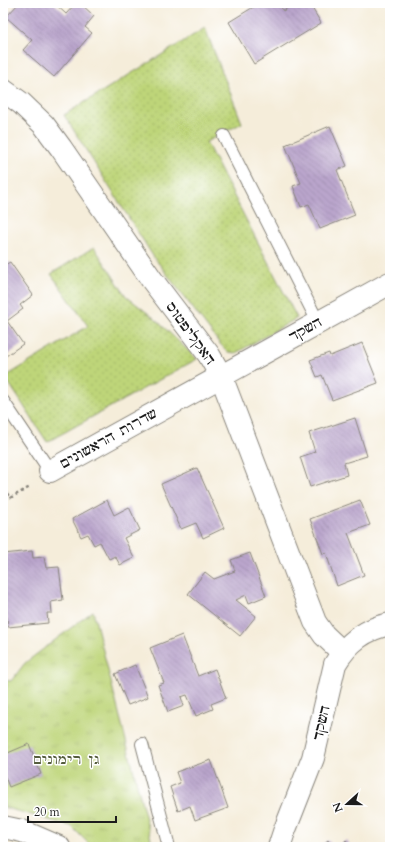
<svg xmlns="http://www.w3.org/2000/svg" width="393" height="850" font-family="Cardo,'Frank Ruhl Libre',serif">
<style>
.grass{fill:url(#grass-dots);stroke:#6d784a}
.park{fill:url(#park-tufts);stroke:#6d784a}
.building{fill:url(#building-back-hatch)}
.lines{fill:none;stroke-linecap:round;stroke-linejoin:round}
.lane-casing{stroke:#88847b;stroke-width:14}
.street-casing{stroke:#88847b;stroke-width:24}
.path{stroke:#88847b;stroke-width:2.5;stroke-dasharray:3 3;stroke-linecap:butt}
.lane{stroke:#fff;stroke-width:12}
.street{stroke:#fff;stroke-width:22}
.labels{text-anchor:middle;stroke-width:3;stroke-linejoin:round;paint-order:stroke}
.street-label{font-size:14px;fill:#1c1c1c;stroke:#fff}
.park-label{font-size:14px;fill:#555d3d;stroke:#fff}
</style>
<defs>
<pattern id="grass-dots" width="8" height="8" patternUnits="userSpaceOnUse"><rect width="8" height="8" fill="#bed579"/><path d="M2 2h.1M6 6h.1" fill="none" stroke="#a3b668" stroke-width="1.8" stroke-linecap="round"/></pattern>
<pattern id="park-tufts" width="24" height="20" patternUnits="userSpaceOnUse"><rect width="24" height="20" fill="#bed579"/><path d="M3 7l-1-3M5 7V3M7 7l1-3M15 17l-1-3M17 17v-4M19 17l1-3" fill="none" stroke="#a3b668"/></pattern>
<pattern id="building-back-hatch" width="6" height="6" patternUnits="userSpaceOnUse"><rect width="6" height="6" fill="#baa5cc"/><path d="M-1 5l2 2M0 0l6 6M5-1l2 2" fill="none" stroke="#9f8daf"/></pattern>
</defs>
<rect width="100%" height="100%" fill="#fff"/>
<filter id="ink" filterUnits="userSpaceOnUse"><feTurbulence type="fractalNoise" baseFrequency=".025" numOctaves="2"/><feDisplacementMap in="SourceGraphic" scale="8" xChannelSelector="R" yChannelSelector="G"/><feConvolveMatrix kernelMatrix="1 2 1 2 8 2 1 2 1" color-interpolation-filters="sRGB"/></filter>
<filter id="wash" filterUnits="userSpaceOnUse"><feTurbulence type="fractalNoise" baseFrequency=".012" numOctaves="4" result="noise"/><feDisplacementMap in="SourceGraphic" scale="16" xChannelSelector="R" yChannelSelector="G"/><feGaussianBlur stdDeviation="0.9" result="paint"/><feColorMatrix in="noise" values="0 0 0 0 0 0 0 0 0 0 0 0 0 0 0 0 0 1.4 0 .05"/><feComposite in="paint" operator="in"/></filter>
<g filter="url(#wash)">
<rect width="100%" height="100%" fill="#f5edda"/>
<!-- grass -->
<g class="grass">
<path d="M205,28l37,95 -36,19 91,176 -61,35 -8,-1 -8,-8 -67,-88 -89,-141z"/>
<path d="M94,247l32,49 28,22 43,41 -150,83 -42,-65 83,-51 -37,-52z"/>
</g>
<!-- park -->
<path class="park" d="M93,611l60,236h-61l-21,-21 -68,-19v-127l8,1 14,-18z"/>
<g id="blocks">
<!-- building -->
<g class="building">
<path d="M19,3h35l12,11 10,-11h4l14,13 -9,11 7,6 -38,44 -31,-27 9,-10 -26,-23z"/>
<path d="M260,3h19l4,8 13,-8h13l12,20 -67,41 -25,-42z"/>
<path d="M330,126l17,40 -10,4 18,45 -35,14 -11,-25 -8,3 -8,-21 8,-3 -16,-38z"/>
<path d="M10,262l23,33 -13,10 3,4 -16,12 16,23 -20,14v-92z"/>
<path d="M362,343l16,40 -46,17 -10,-25 -5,2 -7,-17 19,-7 1,3z"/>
<path d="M355,418l12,38 -23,7 3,12 -37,12 -10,-30 15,-5 -6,-19z"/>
<path d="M197,468l27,60 -21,10 -7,-15 -15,6 -20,-45z"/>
<path d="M107,500l7,15 15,-8 11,23 -16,8 10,20 -14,7 -5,-9 -6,3 -9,-17 -6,3 -6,-11 -7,3 -9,-18z"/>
<path d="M360,500l10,25 -22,8 16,42 -27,11 -11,-33 -3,1 -13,-35z"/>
<path d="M32,551l1,7 11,-1 2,11 13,-1 4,33 -12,2 1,11h-5l1,10 -40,4 -1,-10h-4v-63z"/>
<path d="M250,553l16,43 -17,7 -3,-8 -10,5 20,16 -16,20 -52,-42 17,-22 9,7 21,-8 -4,-11z"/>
<path d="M182,635l16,41 17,-7 11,29 -15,6 2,5 -17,7 -9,-21 -6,2 3,9 -16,6 -10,-27 6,-2 -14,-35z"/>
<path d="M135,665l13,32 -20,8 -13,-31z"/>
<path d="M29,744l12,30 -32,13 -6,-15v-17z"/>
<path d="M211,760l17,48 -33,12 -5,-14 -12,5 -8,-24 10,-4 -4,-11z"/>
<path d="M328,840l5,7h-13z"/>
<path d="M346,840l6,7h-13z"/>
</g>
</g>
</g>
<g filter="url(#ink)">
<use href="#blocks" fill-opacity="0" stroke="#88847b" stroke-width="1"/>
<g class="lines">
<!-- lane casing -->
<g class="lane-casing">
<g id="lane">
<path d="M224,136l94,186"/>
<path d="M3,401l47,70"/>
<path d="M142,744l27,103"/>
</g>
</g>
<!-- street casing -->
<g class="street-casing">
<g id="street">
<path d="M3,90l18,13 23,22 17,23 91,132 57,75 12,21 94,246 9,13 18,17"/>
<path d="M50,471l340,-188"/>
<path d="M3,827l19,4 37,16"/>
<path d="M279,847l5,-15 29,-74 22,-94c13,-22 30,-35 55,-40"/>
</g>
</g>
<!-- path -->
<path class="path" d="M3,491l2,-1 5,8 20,-11"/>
<!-- lane -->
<use href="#lane" class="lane"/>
<!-- street -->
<use href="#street" class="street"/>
</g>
</g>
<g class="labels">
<!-- street labels -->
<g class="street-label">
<text transform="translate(305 329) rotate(-29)" y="5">השקד</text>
<text transform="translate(191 333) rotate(54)" y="5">האקליפטוס</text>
<text transform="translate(108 438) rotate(-29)" y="5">שדרות הראשונים</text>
<text transform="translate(321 723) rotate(-77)" y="5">השקד</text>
</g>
<!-- park labels -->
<g class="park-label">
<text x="66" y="764">גן רימונים</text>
</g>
</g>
<!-- margin -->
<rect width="393" height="850" fill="none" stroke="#fff" stroke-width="16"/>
<!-- north arrow -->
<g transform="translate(347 804) rotate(249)" stroke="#ffffff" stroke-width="3" paint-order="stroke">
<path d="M0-3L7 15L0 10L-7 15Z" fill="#1c1c1c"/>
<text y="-6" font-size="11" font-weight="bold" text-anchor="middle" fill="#1c1c1c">N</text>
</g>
<!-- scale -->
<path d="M28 816v6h88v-6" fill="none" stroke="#1c1c1c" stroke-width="2"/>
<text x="34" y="816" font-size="12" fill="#1c1c1c" stroke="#ffffff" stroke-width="3" paint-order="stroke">20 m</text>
</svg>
